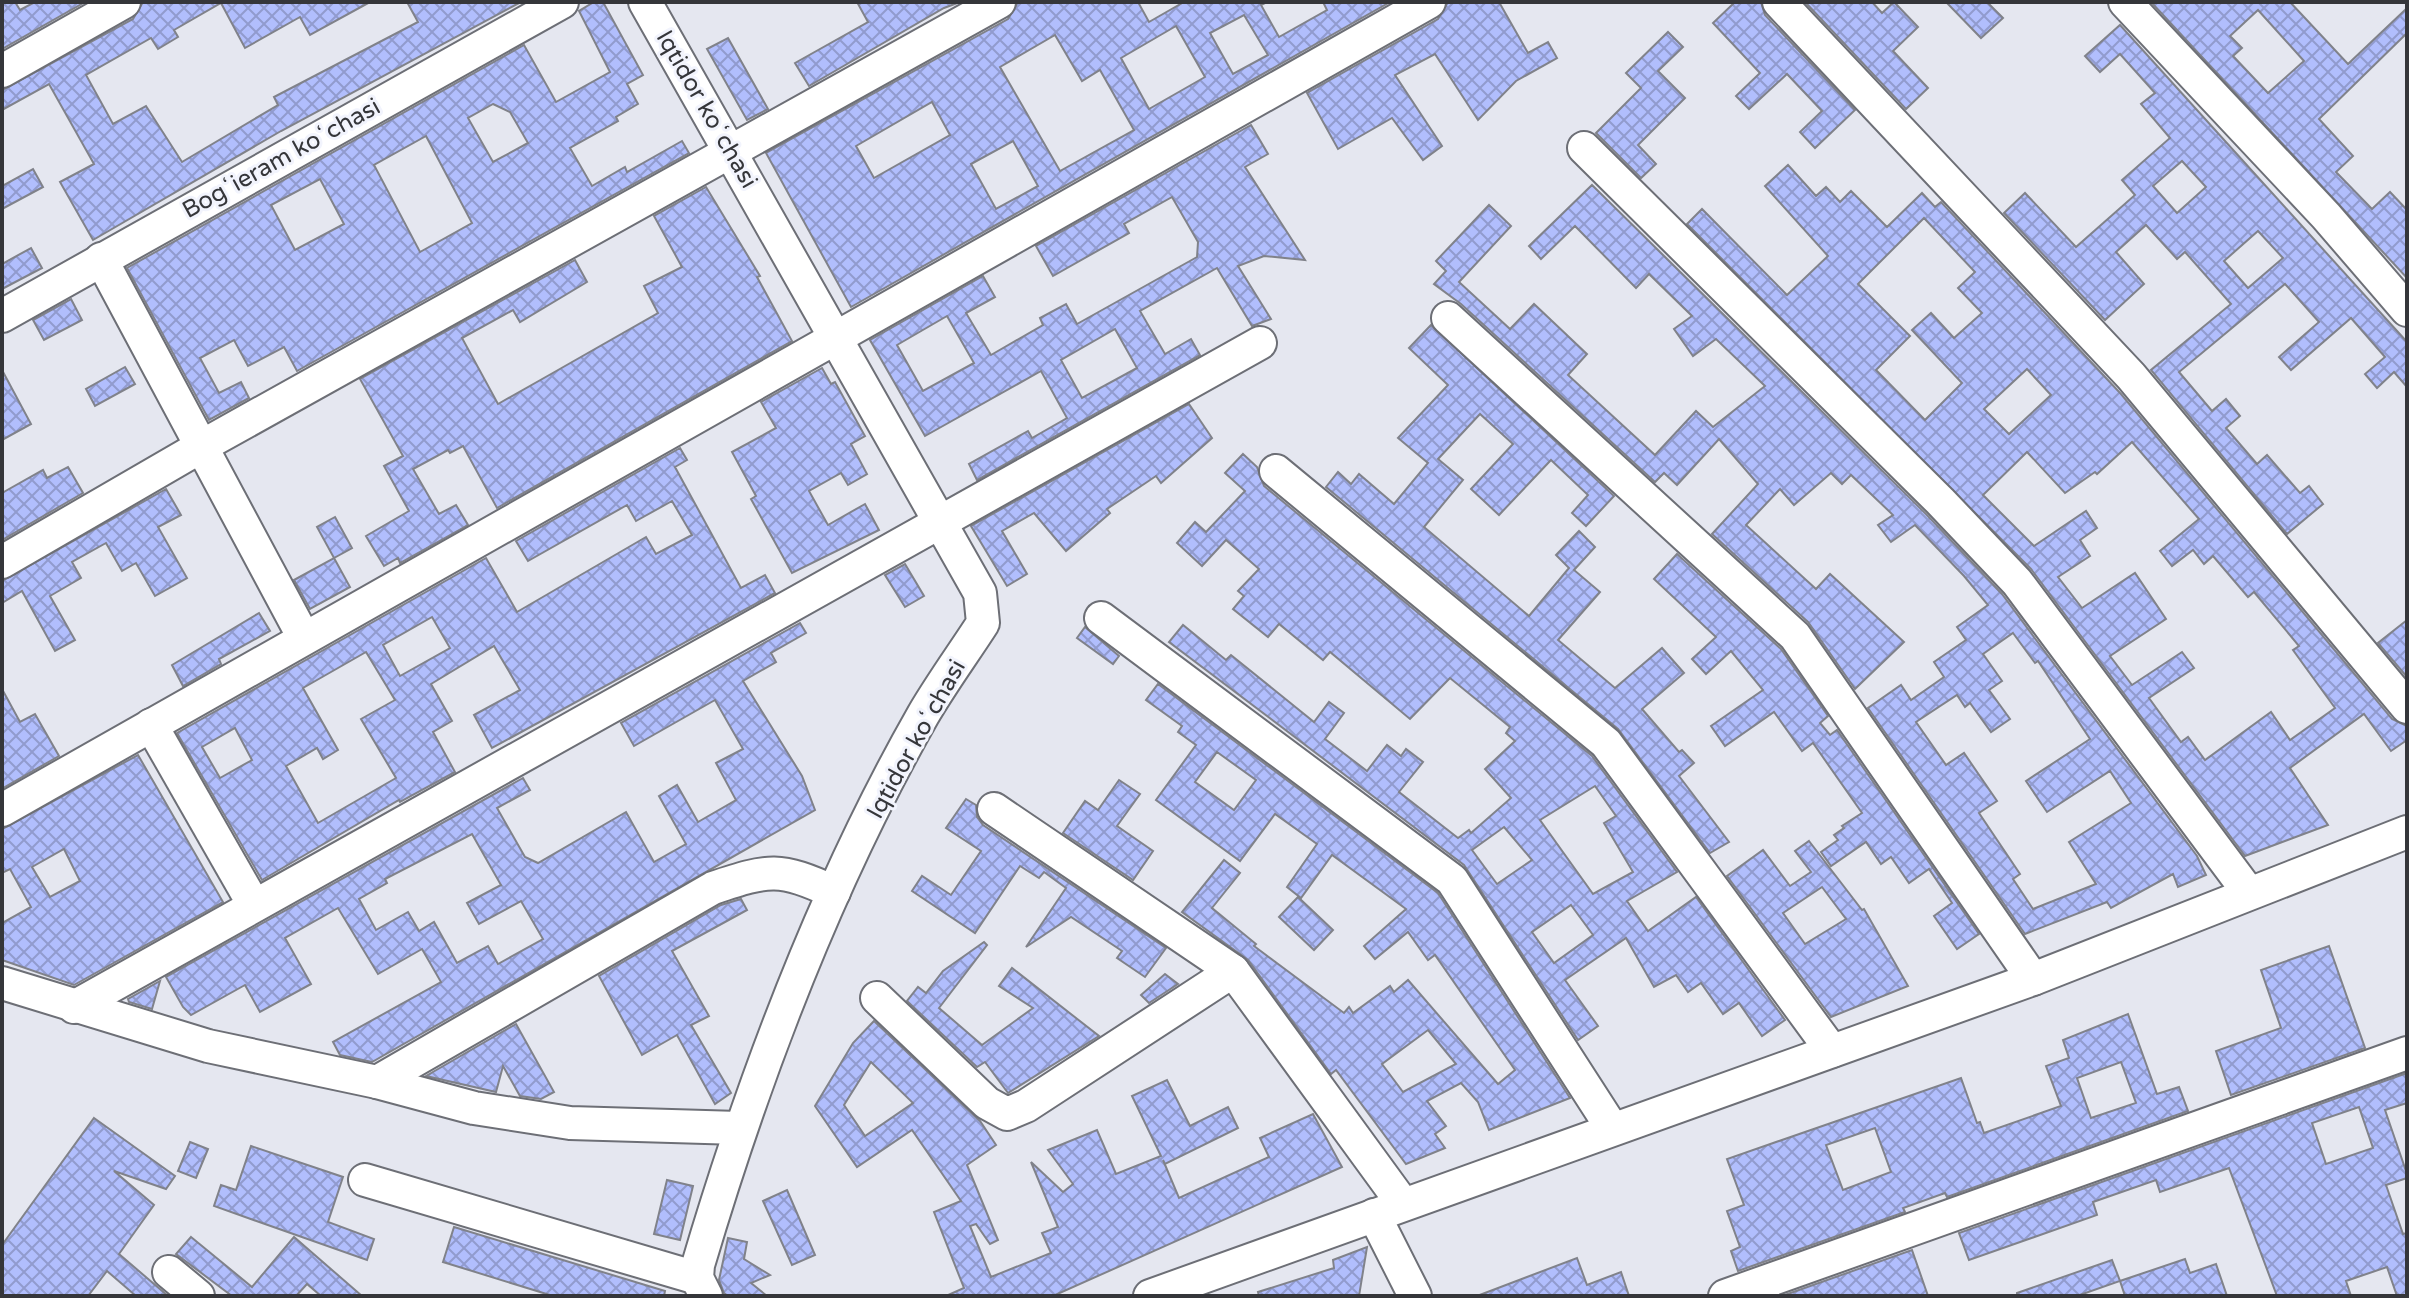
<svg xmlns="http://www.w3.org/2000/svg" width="2409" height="1298" font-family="'Varela Round',sans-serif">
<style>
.building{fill:url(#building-cross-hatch);stroke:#80828a;stroke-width:2;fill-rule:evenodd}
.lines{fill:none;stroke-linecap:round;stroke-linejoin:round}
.minor-casing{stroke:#6d6f76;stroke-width:36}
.minor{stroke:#fff;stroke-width:32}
.labels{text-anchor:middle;stroke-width:6;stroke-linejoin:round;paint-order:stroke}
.street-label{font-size:24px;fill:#35363a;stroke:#f2f4fd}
</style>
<defs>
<pattern id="building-cross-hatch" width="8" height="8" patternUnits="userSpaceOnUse" patternTransform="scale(2)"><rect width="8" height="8" fill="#b1befd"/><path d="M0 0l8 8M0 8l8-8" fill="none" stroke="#919bce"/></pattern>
</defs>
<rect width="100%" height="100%" fill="#e5e7f0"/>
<!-- building -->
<g class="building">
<path d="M2,2h13l5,8 15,-8h50l-83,47z"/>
<path d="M143,2h227l-60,33 -10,-18 -55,31 -24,-45 -47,27 4,7 -20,12 -7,-11 -65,37 27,49 33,-18 36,56 96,-57 -4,-8 144,-75 -11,-20h114l-240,129 -188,109 -33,-58 34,-18 -45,-80 -47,26v-20l131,-71z"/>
<path d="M594,2h9l40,73 -16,9 11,20 -22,13 2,4 -48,27 22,38 33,-19 2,5 55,-31 7,12 -392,218 -13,-24 -36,19 -14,-26 -34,18 19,35 22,-11 8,16 -40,22 -82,-152 397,-223 32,57 54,-30 -31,-61zM493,104l17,8 18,31 -35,19 -25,-44zM426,136l46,87 -52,29 -46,-87zM320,179l24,45 -49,26 -24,-45z"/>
<path d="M857,2h103l-16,6 -135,78 -14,-23 73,-41z"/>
<path d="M1018,2h120l11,20 35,-20h83l-6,3 18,32 48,-27 -4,-8h67l-539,305 -85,-154 242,-134zM1244,15l24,40 -35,19 -23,-41zM1176,26l29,51 -56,32 -28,-51zM1055,35l27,46 18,-11 34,60 -74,41 -60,-104zM932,102l18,33 -76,43 -18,-32zM1013,141l25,45 -42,23 -25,-45z"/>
<path d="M1448,2h51l29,51 20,-11 9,16 -41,23 -38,39 -43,-66 -40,21 47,71 -19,14 -31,-42 -54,31 -31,-56 131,-74z"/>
<path d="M1735,2h26l4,13 90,95 -40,38 -15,-16 22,-21 -35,-37 -38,35 -13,-13 24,-23 -47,-50z"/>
<path d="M1805,2h67l10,11 12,-11 24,25 -25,24 35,37 -22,21z"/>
<path d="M1946,2h41l16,16 -22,20z"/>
<path d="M2151,2h139l58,62 59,-56v25l-88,86 34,37 -17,16 36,37 18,-17 17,18v68zM2258,10l46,51 -36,32 -35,-37 9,-8 -12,-12z"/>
<path d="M2120,25l287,317v45l-13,-15 -17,16 -12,-14 20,-17 -34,-39 -60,52 -12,-13 40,-35 -34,-38 -106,88 33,39 14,-12 14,17 -14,12 31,36 10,-9 33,38 9,-7 14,18 -36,30 -136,-164 80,-66 -46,-52 -8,7 -31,-34 -30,27 28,32 -39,36 -101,-107 21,-20 51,54 59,-52 -13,-15 48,-42 -29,-34 14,-11 -35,-39 -20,18 -15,-16zM2182,161l24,26 -29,26 -24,-27zM2258,231l25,27 -35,30 -24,-27z"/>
<path d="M1668,32l15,15 -25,24 27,27 -47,47 18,19 -15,14 -45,-45 45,-45 -15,-15z"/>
<path d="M728,38l40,71 -21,11 -40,-71z"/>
<path d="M1251,125l17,29 -23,13 60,93 -41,-4 -26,10 33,53 -19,7 -35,-58 -77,43 25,43 26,-15 9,16 -223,125 -8,-16 59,-33 4,7 35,-20 -26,-47 -116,65 -55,-96 113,-64 12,21 -29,16 25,42 52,-30 -3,-7 26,-14 11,20 120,-67 1,-15 -26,-45 -48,27 5,9 -76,43 -17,-30zM947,316l27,47 -51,28 -26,-46zM1115,329l22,39 -55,30 -21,-38z"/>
<path d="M1788,165l28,31 10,-9 14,15 11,-11 36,36 35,-34 13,14 6,-5 180,192 271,325 15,7v14l-16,11 -27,-37 -74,54 38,57 -83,31 -214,-287 -344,-345 15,-15 85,86 41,-39 -63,-70zM1924,218l51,54 -17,16 24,25 -28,25 -23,-25 -19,17 50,53 -37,37 -49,-50 34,-34 -52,-52zM2027,369l24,26 -42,39 -25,-25zM2132,442l67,77 -39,32 12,15 21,-16 11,14 9,-8 35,41 6,-5 45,54 -6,4 42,58 -45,32 -19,-28 -66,48 -17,-23 -7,5 -32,-44 45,-30 -12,-16 -50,33 -22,-29 56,-37 -31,-46 -53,35 -24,-31 32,-21 -10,-16 17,-12 -11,-17 -52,35 -51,-51 44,-43 38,41 30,-21 2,2z"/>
<path d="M33,169l10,18 -41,22v-23z"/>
<path d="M1592,185l334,329 76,80 195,262 9,19 -28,12 -5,-13 -62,34 -4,-6 -82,32 -157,-226 33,-23 10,15 33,-23 -10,-15 32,-22 -9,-13 31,-22 -24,-29 -49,-51 -24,17 -13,-17 15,-10 -42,-40 -9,9 -11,-11 -37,32 -14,-16 -34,36 70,64 14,-15 74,68 -49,47 -47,-67 -96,-88 46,-50 -39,-45 -42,46 -13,-12 -9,9 -194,-178 -27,-20 12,-13 -10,-10 53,-56 22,21 -52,56 51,47 24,-25 53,50 -19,21 87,80 41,-44 17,16 52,-41 -49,-47 -23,17 -19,-27 18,-13 -43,-42 -13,14 -61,-62 -34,33 -12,-13zM2013,633l22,30 3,-2 52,78 -64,42 21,31 63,-41 21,32 -62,39 27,42 -63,25 -20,-30 7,-5 -41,-61 18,-12 -33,-48 -18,12 -30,-43 41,-27 8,12 5,-4 21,29 19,-13 -21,-29 13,-9 -19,-27z"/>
<path d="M706,187l54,89 -3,1 35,64 -295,167 -34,-62 -13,7 -2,-3 -35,19 26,45 17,-9 12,20 -68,38 -2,-5 -14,8 -18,-30 43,-25 -25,-45 19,-10 -43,-77 215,-119 12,22 -67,40 -7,-12 -51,28 36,66 53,-30 107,-61 -14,-27 38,-19 -28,-51z"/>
<path d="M31,248l11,20 -40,21v-25z"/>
<path d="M71,299l11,21 -38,20 -11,-20z"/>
<path d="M1431,325l183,171 -28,30 -14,-13 16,-18 -37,-35 -52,55 -28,-26 42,-45 -33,-30 -42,45 25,21 -39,47 105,89 40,-48 -13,-13 23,-24 16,16 -21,23 26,22 -42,48 57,48 47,-40 22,25 -42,36 37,43 3,-2 12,13 -15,13 50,66 -19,11 -92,-124 -292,-242 12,-15 13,12 8,-10 35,30 34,-41 -30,-25 50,-53 -39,-37z"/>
<path d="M125,367l10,17 -40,22 -9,-17z"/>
<path d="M822,368l9,16 4,-2 30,54 -14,8 16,30 -19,11 -7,-12 -32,18 19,34 37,-21 14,26 -87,43 -41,-74 5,-3 -24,-44 44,-24 -15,-26z"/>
<path d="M2,370l29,54 -29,16z"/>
<path d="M1189,404l23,34 -51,45 -5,-7 -49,33 3,4 -44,38 -32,-38 -32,18 25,43 -20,12 -36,-60z"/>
<path d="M680,448l7,12 -12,7 66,121 24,-13 10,18 -283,155 -18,-33 46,-25 -26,-44 -63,38 21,37 -19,11 22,40 -55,30 -1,-2 -137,80 -85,-147 309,-175 31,54 129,-75 10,17 36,-19 -20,-34 -36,20 -9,-16 -99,56 -12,-20zM432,617l18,31 -50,28 -17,-31zM366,652l29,48 -34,19 35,59 -78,45 -32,-57 31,-18 6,11 15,-9 -35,-62zM235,728l17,32 -32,18 -18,-31z"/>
<path d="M1243,454l14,13 7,19 328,270 85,116 -50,29 21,30 48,-34 89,123 -23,16 -23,-33 -16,11 -22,-31 -13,9 -12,-17 -22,12 -28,-49 -61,42 33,46 -20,14 -114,-175 -295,-223 14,-17 43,35 5,-5 83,67 15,-20 15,11 -19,26 42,32 20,-26 14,11 5,-7 17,13 -24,30 59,46 11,-8 2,3 40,-35 -26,-29 30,-28 -9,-8 4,-6 -60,-49 -40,41 -80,-67 -7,8 -44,-36 -11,13 -35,-28 11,-13 -6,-5 21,-22 -33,-29 -24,26 -25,-23 18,-21 11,10 39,-41 -20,-18zM1595,786l21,30 -12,7 29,49 -40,22 -53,-74zM1504,827l28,33 -35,24 -25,-34zM1571,905l22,30 -39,28 -22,-31z"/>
<path d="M68,467l15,26 -81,47v-47l41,-23 4,8z"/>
<path d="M166,489l15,26 -23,12 29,51 -32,18 -19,-33 -14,8 -16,-28 -34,19 9,16 -31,18 25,44 -20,11 -33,-60 -20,12v-22z"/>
<path d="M335,517l17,31 -18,10 -17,-31z"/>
<path d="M1677,554l104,95 47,67 -8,7 10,12 7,-5 142,204 -22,15 -23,-33 18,-13 -23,-34 -20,14 -18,-26 -10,7 -15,-22 -35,24 -10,-14 17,-12 -4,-5 10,-7 -2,-2 20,-13 -49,-70 -11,8 -28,-39 -49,34 -14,-20 52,-36 -32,-39 -25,23 -14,-15 24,-22 -62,-58z"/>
<path d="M334,558l16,29 -40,22 -16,-29z"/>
<path d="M905,564l19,32 -19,11 -20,-32z"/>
<path d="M259,613l11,18 -51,28 2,5 -38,22 -11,-21z"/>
<path d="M2407,620v57l-29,-34z"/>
<path d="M800,623l6,10 -35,20 5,9 -33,19 59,95 13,34 -443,252 -32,-7 -7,-13 108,-60 -19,-33 -44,25 -40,-66 -53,30 26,46 -51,28 -15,-27 -54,30 -8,-8 -17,-30 357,-199 7,12 -33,18 28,49 13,6 88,-51 28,50 32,-18 -27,-48 18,-11 21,37 38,-22 -20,-37 27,-14 -28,-49 -81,46 -13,-23zM472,834l29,51 -34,18 12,21 42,-23 22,38 -45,25 -10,-18 -31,17 -23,-41 -15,9 -11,-19 -32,18 -17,-31 28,-16 -2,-4z"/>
<path d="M1085,627l34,29 -6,8 -36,-26z"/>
<path d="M1158,684l280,209 132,205 -81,32 -11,-28 -17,-19 -34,18 19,25 -11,8 10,14 -39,16 -70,-94 -5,4 -83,-114 -66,-48 42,-52 16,13 -28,35 44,36 -2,2 90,67 5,-6 4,6 37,-27 4,6 14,-12 90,104 17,-14 -80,-115 -7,5 -20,-28 -33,27 -11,-13 42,-37 -74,-54 -31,43 -14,-11 30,-43 -42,-30 -35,47 -84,-61 40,-55 -18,-13 4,-6 -36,-26zM1217,752l39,28 -22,30 -39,-28zM1428,1030l28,34 -53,28 -21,-28z"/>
<path d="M2,689l18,33 15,-8 24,42 -56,32z"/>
<path d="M138,755l85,147 -149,83 -72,-25v-37l29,-16 -21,-38 -8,4v-44zM64,849l16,32 -30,16 -18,-30z"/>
<path d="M1119,780l21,14 -23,32 36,25 -20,29 -70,-47 22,-32 13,9z"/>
<path d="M966,799l10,6 1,12 6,8 183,123 -21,29 -28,-19 5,-7 -51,-34 -45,30 40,-59 -22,-16 -5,6 -19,-12 -45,67 -63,-42 10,-15 29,19 30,-44 -35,-23z"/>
<path d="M1809,841l53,69 2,-1 44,77 -77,31 -104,-141 36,-26 27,36 21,-14 -16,-21zM1822,887l24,32 -41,25 -22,-31z"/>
<path d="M1298,897l35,33 -19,20 -35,-33z"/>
<path d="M741,899l6,11 -75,41 37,65 -18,9 40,68 -16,11 -38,-69 -35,20 -43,-79 122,-71z"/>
<path d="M984,942l3,3 -48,63 43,37 51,-37 -34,-22 13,-18 87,68 -91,57 -23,-31 -8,5 -70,-66 11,-14 8,6 17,-22z"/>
<path d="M2329,946l36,102 -134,47 -15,-44 65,-23 -20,-58z"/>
<path d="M1165,974l13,10 -29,19 -8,-8z"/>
<path d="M160,981l-8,28 -23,-7 -1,-3z"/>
<path d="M2128,1014l29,80 22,-7 9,24 -241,86 -2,-4 -42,15 2,4 -167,59 -7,-20 9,-4 -13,-36 17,-6 -17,-46 234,-81 16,45 3,-1 4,11 77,-27 -15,-40 23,-8 -6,-18zM2121,1062l15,41 -45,15 -14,-40zM1875,1128l16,44 -48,18 -17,-45z"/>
<path d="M874,1021l106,100 16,24 -29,20 31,75 -8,4 -14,-20 -6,2 21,51 60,-24 -9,-20 16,-6 -27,-65 32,30 10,-8 -25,-34 49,-20 19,44 45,-18 -29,-60 35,-16 23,46 38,-19 10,21 -73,36 -2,-4 16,38 90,-41 -9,-19 53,-24 29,53 -289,129h-107l18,-8 -30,-76 27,-11 -49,-71 -55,37 -42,-61 38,-63zM871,1062l42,41 -48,33 -21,-31z"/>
<path d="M516,1024l38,68 -13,7 -21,-3 -17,-30 -7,26 -70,-16z"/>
<path d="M2407,1073v30l-22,7 22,64v4l-21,7 17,49 4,-1v63h-10l-10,-29 -41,14 5,15h-74l-48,-128 -69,24 -4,-12 -63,22 4,13 -128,45 -10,-27zM2359,1107l14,41 -47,16 -14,-41z"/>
<path d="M94,1118l81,58 -9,13 -52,-18 40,34 -35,49 49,42h-32l-29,-25 -19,25h-86v-51z"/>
<path d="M190,1142l18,7 -12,29 -18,-7z"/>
<path d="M251,1146l92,31 -15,45 46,17 -7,21 -153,-54 7,-21 15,5z"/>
<path d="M667,1180l26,6 -13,54 -26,-6z"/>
<path d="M787,1190l28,65 -23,10 -29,-64z"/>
<path d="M454,1227l211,64 -1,5h-111l-110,-34z"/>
<path d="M191,1237l61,50 42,-50 68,59h-41l-14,-12 -11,12h-64l-56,-42z"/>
<path d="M728,1238l19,4 -3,17 26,16 -19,8 16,13h-39l-4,-3 -5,-13z"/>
<path d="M1367,1247l-8,49h-100l-1,-4 76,-24 -1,-8z"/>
<path d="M1912,1250l16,46h-146z"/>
<path d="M1577,1258l10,27 34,-13 8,24h-152z"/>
<path d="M2185,1259l5,14 26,-9 11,32h-102l-5,-15z"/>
<path d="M2112,1260l8,21 -43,15h-60v-3z"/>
</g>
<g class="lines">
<!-- minor casing -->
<g class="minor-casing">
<g id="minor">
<path d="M645,2l335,591 3,30c-20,31 -42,61 -60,92 -98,172 -169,361 -225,550l-1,13 9,18"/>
<path d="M1779,2l352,374 276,331"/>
<path d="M2125,2l201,214 81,94"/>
<path d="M2,71l122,-69"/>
<path d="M1584,148l356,353 77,81 232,311"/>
<path d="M101,259l203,379"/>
<path d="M2,316l560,-314"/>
<path d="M1448,318l347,318 238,343"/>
<path d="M1276,471l330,272 226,308"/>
<path d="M2,562l200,-116 797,-444"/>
<path d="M1101,618l351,262 160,248"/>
<path d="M151,725l103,180"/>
<path d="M994,809l239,162 170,233"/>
<path d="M2,810l1427,-808"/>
<path d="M2,983l206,63 169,36 97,26 96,15 169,5"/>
<path d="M877,998l110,105 20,11 19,-8 207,-135"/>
<path d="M74,1007l1186,-664"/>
<path d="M377,1082l336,-194c57,-19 66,-21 121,4"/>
<path d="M365,1180l332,98"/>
<path d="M1374,1215l41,81"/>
<path d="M169,1272l29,24"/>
<path d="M1150,1296l883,-317 374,-147"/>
<path d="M1725,1296l682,-243"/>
</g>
</g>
<!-- minor -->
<use href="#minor" class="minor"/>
</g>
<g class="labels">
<!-- street labels -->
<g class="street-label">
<text transform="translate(707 109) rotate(60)" y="8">Iqtidor koʻchasi</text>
<text transform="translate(281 158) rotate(-29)" y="8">Bogʻieram koʻchasi</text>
<text transform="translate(916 739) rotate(-61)" y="8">Iqtidor koʻchasi</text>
</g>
</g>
<!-- border -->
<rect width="2409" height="1298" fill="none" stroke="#35363a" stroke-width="8"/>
</svg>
